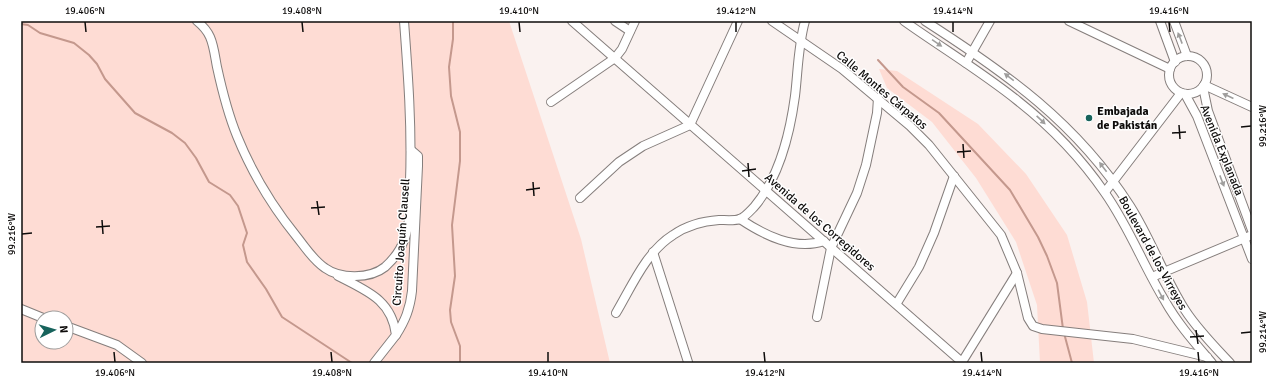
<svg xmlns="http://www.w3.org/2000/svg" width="1273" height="384" font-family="Signika,sans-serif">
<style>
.green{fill:#fedcd4;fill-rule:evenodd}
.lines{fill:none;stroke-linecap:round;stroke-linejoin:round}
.stream{stroke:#c4988d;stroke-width:2}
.minor-casing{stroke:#857e7c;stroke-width:10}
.minor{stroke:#fff;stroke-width:8}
.oneway{fill:#9f9e9d}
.ticks{fill:none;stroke:#0e0c0b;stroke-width:1.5}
.poi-dot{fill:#17635c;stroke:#fff;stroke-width:1.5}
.labels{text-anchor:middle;stroke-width:3;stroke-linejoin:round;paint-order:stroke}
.street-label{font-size:12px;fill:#0e0c0b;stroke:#fff}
.poi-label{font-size:12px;font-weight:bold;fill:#0e0c0b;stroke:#fff;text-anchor:start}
.neatline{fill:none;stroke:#0e0c0b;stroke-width:1.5}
.ticks-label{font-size:10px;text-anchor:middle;fill:#0e0c0b}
</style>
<rect width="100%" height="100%" fill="#faf2f0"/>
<!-- green -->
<g class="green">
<path d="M21,21h488l72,218 29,124h-589zM42,318h24v24h-24z"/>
<path d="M879,69l18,2 81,53 48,50 41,61 20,67 7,61h-54l-3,-58 -21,-63 -40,-64 -44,-56 -45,-34z"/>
</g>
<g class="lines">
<!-- stream -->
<g class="stream">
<path d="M453,21v18l-4,28 2,29 9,36v29l-8,64 3,51 -5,34 1,12 9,24v17"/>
<path d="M21,24l7,1 12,8 34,10 15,12 8,9 8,15 30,34 37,20 13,10 11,15 13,24 21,13 8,11 9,27 -4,12 4,17 19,27 16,28 70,46"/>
<path d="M878,60l25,27 36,26 71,77 28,47 9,19 10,27 6,46"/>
<path d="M1064,333l8,30"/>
</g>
<!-- minor casing -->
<g class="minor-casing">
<g id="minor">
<path d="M197,21c6,5 10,9 13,16 4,9 5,20 7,30 5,23 11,47 20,69 15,37 35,70 60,101 8,10 16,23 28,31 15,11 45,11 60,-1 9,-8 16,-18 20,-29 6,-18 5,-39 5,-57 2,-54 -2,-107 -6,-160"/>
<path d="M572,21l391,342"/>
<path d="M615,21l15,10"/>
<path d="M772,21l70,48 68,57 19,19 72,90 16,38 11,45 5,8 9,3 91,10 74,18"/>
<path d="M904,21c38,27 78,51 114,80 33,26 63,57 87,92 24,34 38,72 60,108 13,23 30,42 47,62"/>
<path d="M925,21c81,52 152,102 205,185 21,33 34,71 55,104 13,20 29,36 45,53"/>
<path d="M1069,21l101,48"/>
<path d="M1160,21l15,41"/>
<path d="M1174,21l13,35"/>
<circle cx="1188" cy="75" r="19"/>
<path d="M966,63l24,-42"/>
<path d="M1204,85l48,22"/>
<path d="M1203,87l5,24 44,119"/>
<path d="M1185,94l12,22 55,143"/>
<path d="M551,102l64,-44 7,-9 13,-28"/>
<path d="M1105,192l76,-99"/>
<path d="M580,198l39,-36 24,-16 47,-21 48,-104"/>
<path d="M740,219c24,16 55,32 84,22"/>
<path d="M653,252l35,110"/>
<path d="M338,276c29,15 54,24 58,59l-22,28"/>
<path d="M1152,277l100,-42"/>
<path d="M897,303l22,-36 15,-34 20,-57"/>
<path d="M21,309l22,9"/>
<path d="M616,313c16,-27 30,-61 57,-78 13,-9 31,-14 46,-15 6,0 16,1 21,-1 5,-2 11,-9 14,-12 25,-29 36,-74 41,-111 3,-25 3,-50 10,-75"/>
<path d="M817,317l14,-69 26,-55 9,-28 11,-52 1,-15"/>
<path d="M66,326l51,19 25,18"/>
<path d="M396,335c9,-14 14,-26 16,-44l6,-125v-10l-7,-6"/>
<path d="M962,362l55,-89"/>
</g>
</g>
<!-- minor -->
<use href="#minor" class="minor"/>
</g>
<!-- one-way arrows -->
<defs><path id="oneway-solid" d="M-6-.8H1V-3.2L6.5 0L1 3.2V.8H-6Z"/></defs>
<g class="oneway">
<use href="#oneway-solid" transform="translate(1180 38) rotate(-111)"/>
<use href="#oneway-solid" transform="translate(937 43) rotate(34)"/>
<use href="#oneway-solid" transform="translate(1009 77) rotate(-143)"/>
<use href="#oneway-solid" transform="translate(1228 96) rotate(-155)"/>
<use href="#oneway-solid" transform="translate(1041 120) rotate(43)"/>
<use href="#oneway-solid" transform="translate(1103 167) rotate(-127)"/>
<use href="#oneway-solid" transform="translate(1222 181) rotate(69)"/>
<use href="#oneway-solid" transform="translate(1161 295) rotate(62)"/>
</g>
<!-- ticks -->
<path class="ticks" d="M85,22l1,10M302,22l1,10M519,22l1,10M736,22v10M953,22v10M1169,22l1,10M1179,125l1,14M1241,127l10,-1M1172,133l14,-1M963,144l1,14M957,152l14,-1M748,163l1,14M742,171l14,-2M533,182l1,14M526,190l14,-2M317,201l2,14M311,208l14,-1M102,220l1,14M96,227l14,-1M22,234l10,-1M1196,330l2,14M1241,333l10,-1M1190,337l14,-1M114,352l1,10M331,352l1,10M548,352v10M764,352l1,10M981,352l1,10M1198,352l1,10"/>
<!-- markers -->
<circle class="poi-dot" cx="1089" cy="118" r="4"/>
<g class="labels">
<!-- street labels -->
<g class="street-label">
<text transform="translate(882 90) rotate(40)" y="4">Calle Montes Cárpatos</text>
<text transform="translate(1222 150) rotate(68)" y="4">Avenida Explanada</text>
<text transform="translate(820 222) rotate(41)" y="4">Avenida de los Corregidores</text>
<text transform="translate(401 242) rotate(-86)" y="4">Circuito Joaquín Clausell</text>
<text transform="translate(1153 253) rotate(61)" y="4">Boulevard de los Virreyes</text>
</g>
<!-- poi labels -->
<g class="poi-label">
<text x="1097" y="115">Embajada<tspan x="1097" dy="14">de Pakistán</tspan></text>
</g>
</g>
<!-- border -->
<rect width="1273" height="384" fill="none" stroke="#ffffff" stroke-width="44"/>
<!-- north arrow -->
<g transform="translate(54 330) rotate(85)"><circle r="19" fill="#ffffff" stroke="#9f9e9d"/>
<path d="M0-3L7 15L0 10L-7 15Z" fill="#17635c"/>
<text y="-6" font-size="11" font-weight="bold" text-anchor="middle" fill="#0e0c0b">N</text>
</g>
<rect x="22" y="22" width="1229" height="340" class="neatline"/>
<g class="ticks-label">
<text x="85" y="14">19.406°N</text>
<text x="302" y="14">19.408°N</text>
<text x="519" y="14">19.410°N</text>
<text x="736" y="14">19.412°N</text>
<text x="953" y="14">19.414°N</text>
<text x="1169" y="14">19.416°N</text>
<text transform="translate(1262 126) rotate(-90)" y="4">99.216°W</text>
<text transform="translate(11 234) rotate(-90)" y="4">99.216°W</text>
<text transform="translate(1262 332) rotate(-90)" y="4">99.214°W</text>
<text x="115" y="376">19.406°N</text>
<text x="332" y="376">19.408°N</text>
<text x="548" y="376">19.410°N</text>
<text x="765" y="376">19.412°N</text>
<text x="982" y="376">19.414°N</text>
<text x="1199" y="376">19.416°N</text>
</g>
</svg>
